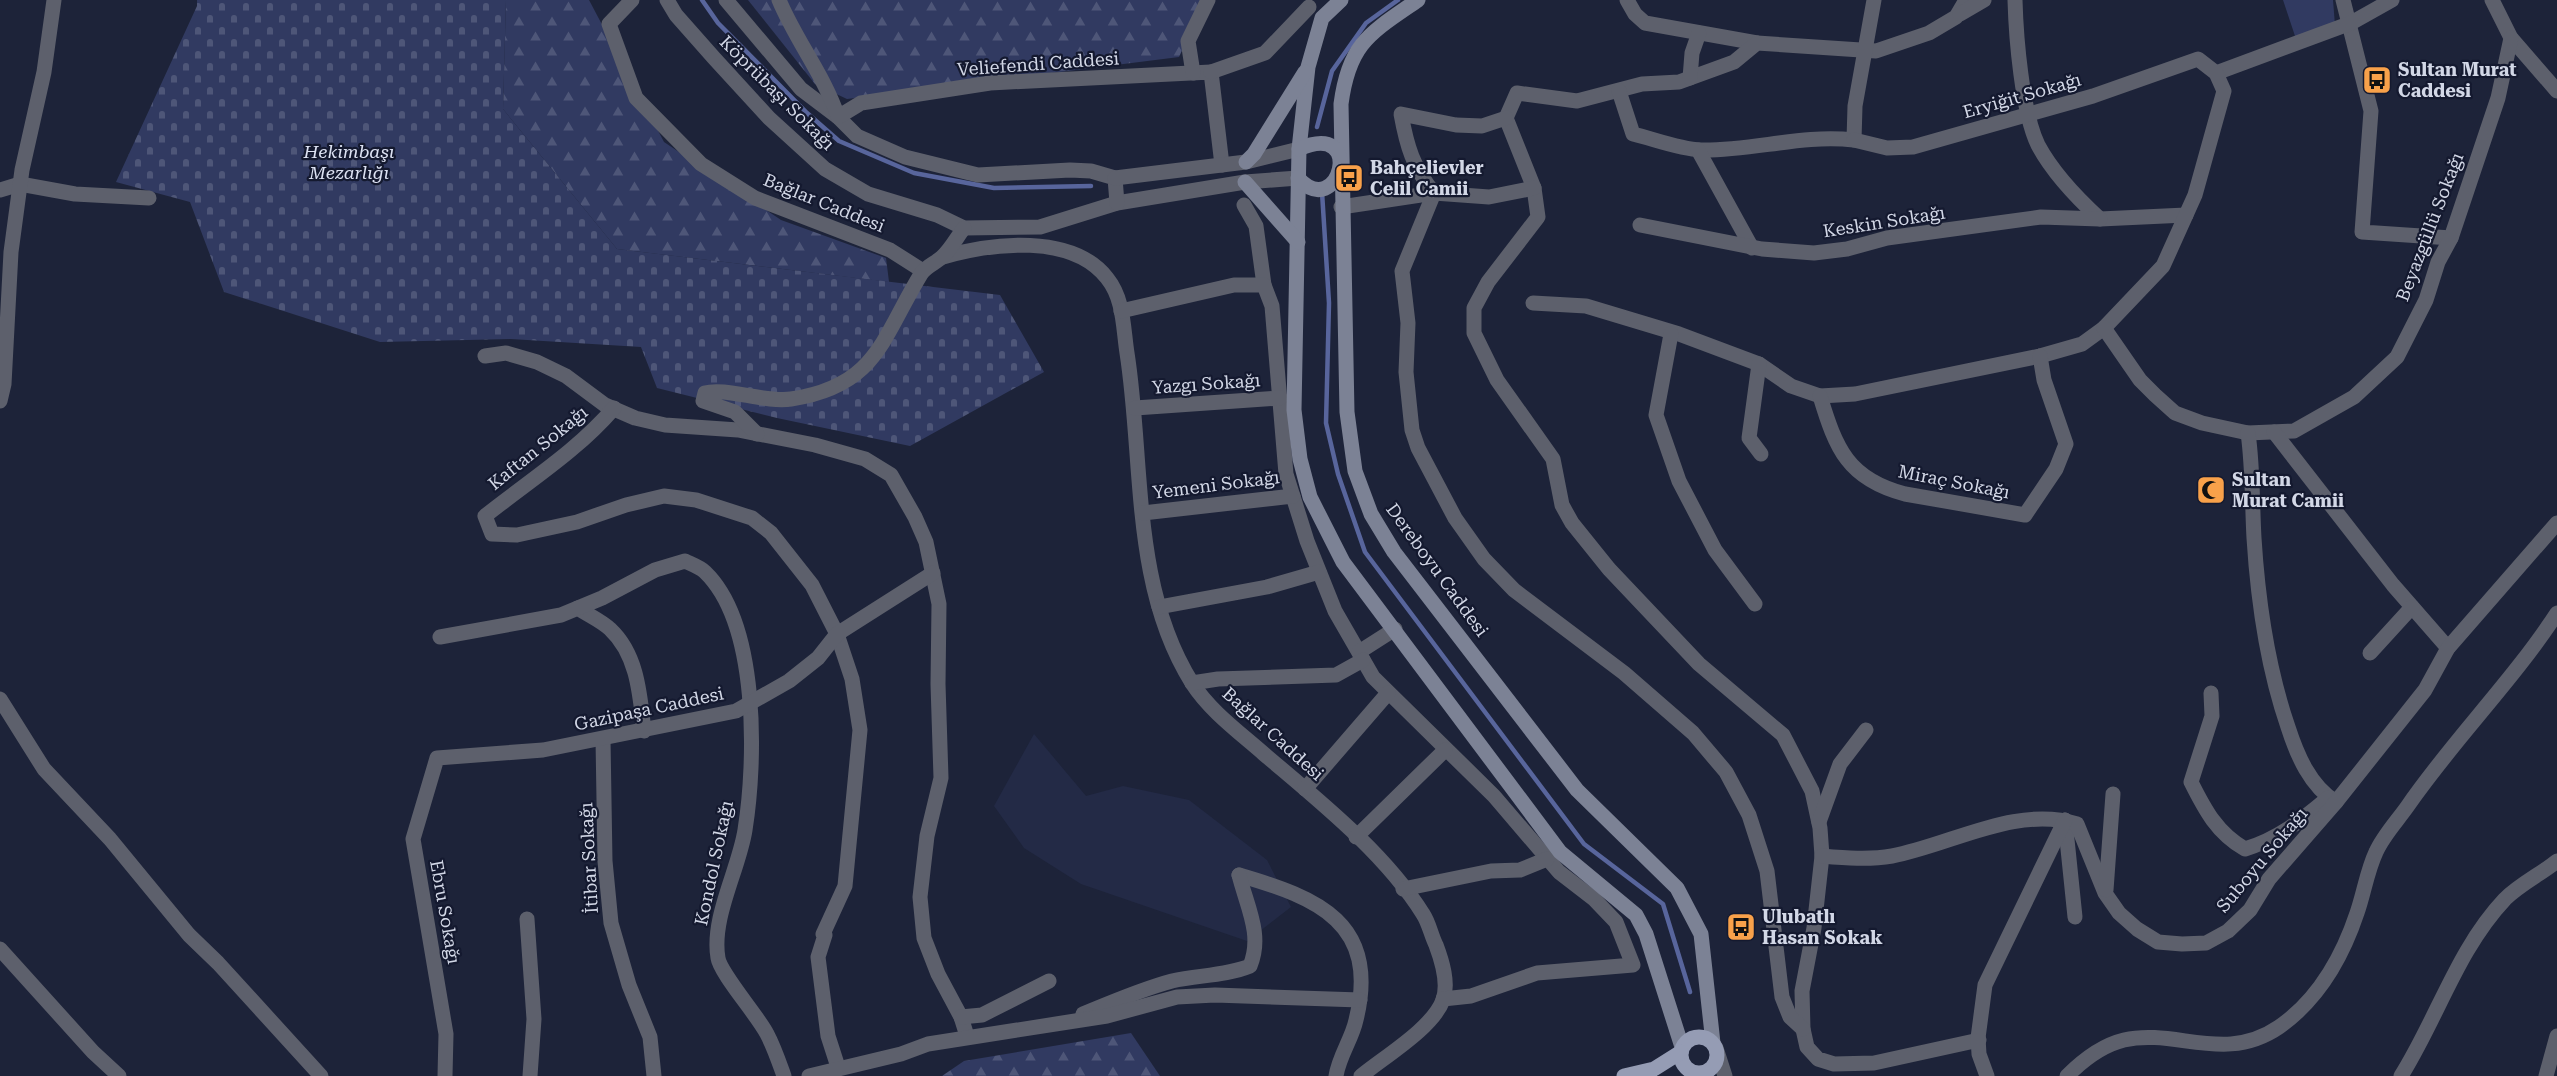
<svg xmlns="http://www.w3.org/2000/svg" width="2557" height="1076" font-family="'Roboto Serif',serif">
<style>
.built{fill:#232a46}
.forest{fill:url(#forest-firs)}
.cemetery{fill:url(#cemetery-stones)}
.park{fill:#313a61}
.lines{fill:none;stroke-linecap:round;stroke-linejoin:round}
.stream{stroke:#58659c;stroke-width:4.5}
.minor{stroke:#5d606c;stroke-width:15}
.tertiary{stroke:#5d606c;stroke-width:15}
.secondary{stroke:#7c8295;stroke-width:15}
.primary{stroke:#959cb4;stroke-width:15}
.labels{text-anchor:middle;stroke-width:4.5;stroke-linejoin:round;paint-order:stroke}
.street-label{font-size:18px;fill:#d2d7e6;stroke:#14192f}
.poi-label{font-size:18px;font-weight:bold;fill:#d2d7e6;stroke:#14192f;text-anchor:start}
.park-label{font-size:18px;font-style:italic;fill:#dde2f3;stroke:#14192f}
</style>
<defs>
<pattern id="forest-firs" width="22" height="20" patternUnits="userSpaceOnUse" patternTransform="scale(1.5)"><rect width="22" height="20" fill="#313a61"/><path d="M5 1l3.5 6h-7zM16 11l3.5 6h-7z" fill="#4e5678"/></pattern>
<pattern id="cemetery-stones" width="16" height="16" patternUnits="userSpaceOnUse" patternTransform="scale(1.5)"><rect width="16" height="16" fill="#313a61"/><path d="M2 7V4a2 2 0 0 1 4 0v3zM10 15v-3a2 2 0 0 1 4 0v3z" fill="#4e5678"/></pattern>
</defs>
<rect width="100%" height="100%" fill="#1d2339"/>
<!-- built -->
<path class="built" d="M1034,734l52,62 37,-10 66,14 78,60 24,47 -44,34 -166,-57 -57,-36 -30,-42z"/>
<!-- forest -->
<g class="forest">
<path d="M506,0h83l75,142 117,78 105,38 3,24 -272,-33 -114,-140z"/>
<path d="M748,0h457l-26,57 -332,42 -32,-15z"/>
<path d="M1131,1033l29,43h-218l22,-15z"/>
</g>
<!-- cemetery -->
<path class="cemetery" d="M197,0h309l-3,109 114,140 383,46 44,77 -134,74 -133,-28 -120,-30 -16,-41 -130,-8 -131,3 -156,-50 -34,-90 -74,-20 81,-176z"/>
<!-- park -->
<path class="park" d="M2283,0h50l2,25 -39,14z"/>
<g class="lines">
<!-- stream -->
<g class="stream">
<path d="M702,0l16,23 89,90 32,28 75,32 80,15 97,-2"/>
<path d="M1317,127l15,-56 34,-48 32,-23"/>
<path d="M1322,192l7,111 -3,120 12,51 27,78 219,292 79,60 27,88"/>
</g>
<!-- minor -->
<g class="minor">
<path d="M632,0l-23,24 27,74 65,66 54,34 135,52 33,21"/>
<path d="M667,0l9,15 38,43 55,60 56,51 43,25 69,21 27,13 76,-1 77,-24 128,-21 53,-4"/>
<path d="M726,0l75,89 37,28 19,19 48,21 73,18 92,-5 21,1 24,7 2,25"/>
<path d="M779,0c17,41 45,75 59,117l23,-14 129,-20 221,-11 11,93"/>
<path d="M1627,0l8,14 10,9 112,20"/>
<path d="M1966,0l-10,17 -27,16 -53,18 -119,-8 -23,19 -55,20 -37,2 -65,17 -60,-8 -11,25 28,70 4,29 -50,65 -14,26v25l23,47 56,79 9,46 10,18 37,46 90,95 84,71 29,56 8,37 2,28 -8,72 -12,63 1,38 4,18 11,12 16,5 40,-1 105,-23"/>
<path d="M2015,0c1,37 7,112 23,145 15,28 39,53 62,74l86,-4"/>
<path d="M2343,0l28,111 -9,121 89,6"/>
<path d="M2492,0l19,38 46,53"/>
<path d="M1960,14l24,-14"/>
<path d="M1211,72l54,-19 44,-46"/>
<path d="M1193,73l-5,-32 20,-41"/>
<path d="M2216,73l135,-50 41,-23"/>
<path d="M1690,78l2,-25 7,-20"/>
<path d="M1619,91l14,43c21,5 46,15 68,16 52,1 101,-16 153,-10l1,-34 19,-106"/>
<path d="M1698,150l54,98"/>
<path d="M1115,178l131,-16 53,-13"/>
<path d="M0,190l20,-6 55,10 74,4"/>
<path d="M1434,193l-32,78 6,52 -2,49 6,58 6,18 37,70 29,41 30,31 110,83 69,60 33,39 23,43 18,56 15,126 8,20 13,12"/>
<path d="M1434,193c-21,-26 -27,-46 -33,-79l55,11 26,1 24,-8"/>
<path d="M1244,205l12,21 8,59"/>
<path d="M1341,207l93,-14 55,4 45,-9"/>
<path d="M1640,225l122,24 52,4 33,-4 40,-11 154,-21 59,2"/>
<path d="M943,257c49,-14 129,-24 164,21 17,21 16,49 20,75 17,109 4,233 65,330 18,28 47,49 72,71 54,46 121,99 159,160 6,9 8,21 13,31 6,16 13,38 7,55 -10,28 -59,57 -82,76"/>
<path d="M1533,303l53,3 93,28 80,30 32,22 29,10 35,-2 185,-38 42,-12 22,-16 59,-62 32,-71 29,-104 -8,-18 -18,-14 -105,37 -180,51 -26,1 -33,-8"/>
<path d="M1121,311l113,-26h30l8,21 14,168 21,67 28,70 38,66 121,119 65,76 35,27 22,23 17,43 -96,8 -66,23 -28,3"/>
<path d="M2104,328l36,52 15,15 20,18 27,10 46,10 46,-2 60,-34 43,-40 29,-57 12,-38 13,-24 47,-140 13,-60"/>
<path d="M1671,334l-15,81 23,66 36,69 40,54"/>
<path d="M485,356l21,-3 31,9 29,14 39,29 30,13 30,7 73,5 77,15 50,14 26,16 24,42 11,25 13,62 -1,80 3,94 -14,58 -7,61 4,41 14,36 23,43 6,19"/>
<path d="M1759,364l-10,74 12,16"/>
<path d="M1820,396c16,53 28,83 85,98l120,21 31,-46 10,-25 -22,-64 -4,-24"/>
<path d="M0,401l4,-17 7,-132 11,-82 22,-98 10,-72"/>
<path d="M614,408c-37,43 -85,73 -129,108l7,18 25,1 60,-13 49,-17 38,-9 32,4 56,18 19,15 41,52 25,49 15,45 8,51 -15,156 -22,48 2,1 -7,22 10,79 10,31"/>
<path d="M1135,408l145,-10"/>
<path d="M2274,432l119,153 55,63"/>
<path d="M2248,433c5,35 4,70 6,105 4,64 13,128 34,189 9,28 22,59 48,75"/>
<path d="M757,434l-22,-22 -32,-11 2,-8c20,-6 60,10 86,6 86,-13 91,-61 130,-125 5,-8 15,-11 21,-17 9,-8 15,-20 22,-29"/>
<path d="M1143,513l150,-17"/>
<path d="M1159,607l108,-20 52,-15"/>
<path d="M578,608c10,7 24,13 32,21 28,26 30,67 34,102"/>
<path d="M440,637l121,-22 41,-17 53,-28 30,-9c6,3 15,6 20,11 54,52 51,189 40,258 -6,39 -34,88 -27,128 2,15 40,58 49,76 7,13 12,28 17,42"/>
<path d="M1359,652l36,-23"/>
<path d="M2370,653l42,-46"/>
<path d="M1192,683l26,-4 118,-4 27,-15"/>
<path d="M2211,693l1,23 -21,66c14,28 26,51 54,67 33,-10 57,-29 83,-51"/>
<path d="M0,699l44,70 66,70 79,96 29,28 103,113"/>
<path d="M603,739l2,122 6,62 18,62 21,52 4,39"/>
<path d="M1305,789l83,-96"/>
<path d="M2065,820l10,97"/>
<path d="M1819,822l21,-58 26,-34"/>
<path d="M1356,837l89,-87"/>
<path d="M1822,856c23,2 47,4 70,0 59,-11 124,-51 185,-32l28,69 14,20 18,16 21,13 24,2 24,-1 22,-12 22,-21 19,-31 67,-77 89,-112 23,-42 109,-125"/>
<path d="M1239,875c79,23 141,48 117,145 -4,19 -17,36 -20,56"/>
<path d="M1403,889l88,-18 29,-1 27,-11"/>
<path d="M2106,890l7,-96"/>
<path d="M527,919l7,100 -4,57"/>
<path d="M0,949l93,103 26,24"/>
<path d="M1083,1014c29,-12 59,-25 89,-33 26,-6 53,-5 78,-15 13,-31 -3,-59 -11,-91"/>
<path d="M961,1017l21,-2 67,-34"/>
<path d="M1716,1048l9,28"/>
<path d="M1692,1072l1,4"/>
<path d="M445,1076l1,-42 -33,-195 24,-81 106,-8 193,-39 53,-30 29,-23 19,-24 96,-61"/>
<path d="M809,1076l92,-22 27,-10 179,-28 70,-19 38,-2 145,5"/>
<path d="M1987,1076l-8,-22 -1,-16 7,-53 80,-165"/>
<path d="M2067,1076c15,-15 36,-31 57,-36 52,-12 101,24 155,-13 40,-28 63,-69 78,-114 7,-20 10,-42 19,-61 7,-16 21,-31 31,-45 46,-67 105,-125 150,-194"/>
<path d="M2401,1076c37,-59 56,-126 104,-177 15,-15 36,-25 52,-38"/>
</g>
<!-- tertiary -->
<path class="tertiary" d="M2546,1076l11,-40"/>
<!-- secondary -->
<g class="secondary">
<path d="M1341,0l-19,18 -14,49 -9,82 -5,261 6,49 10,38 33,65 217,290 76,63 10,19 36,113"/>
<path d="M1418,0c-48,33 -69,43 -77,104l6,308 8,59 16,43 23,38 183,238 100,98 24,46 12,109"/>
<path d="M1246,162l8,-8 51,-82"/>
<path d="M1298,178c41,45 69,-59 1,-29"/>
<path d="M1245,182l53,60"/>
</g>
<!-- primary -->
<g class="primary">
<circle cx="1699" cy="1055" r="18"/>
<path d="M1624,1076l30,-7 27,-17"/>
</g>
</g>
<!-- icons -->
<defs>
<g id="bus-square" transform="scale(1.5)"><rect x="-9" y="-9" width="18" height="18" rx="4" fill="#f8a14a" stroke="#14192f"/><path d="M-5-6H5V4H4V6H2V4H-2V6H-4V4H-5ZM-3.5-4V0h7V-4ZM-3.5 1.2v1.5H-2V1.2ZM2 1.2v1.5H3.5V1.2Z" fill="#111"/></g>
<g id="mosque-square" transform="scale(1.5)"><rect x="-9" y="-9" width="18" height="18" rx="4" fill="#f8a14a" stroke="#14192f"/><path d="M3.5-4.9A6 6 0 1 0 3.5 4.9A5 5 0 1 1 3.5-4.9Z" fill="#111"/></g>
</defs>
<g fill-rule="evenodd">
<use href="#bus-square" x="2377" y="80"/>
<use href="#bus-square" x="1349" y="178"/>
<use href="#mosque-square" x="2211" y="490"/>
<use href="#bus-square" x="1741" y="927"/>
</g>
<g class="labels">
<!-- street labels -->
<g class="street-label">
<text transform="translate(1038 64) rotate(-4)" y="6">Veliefendi Caddesi</text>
<text transform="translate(777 93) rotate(45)" y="6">Köprübaşı Sokağı</text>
<text transform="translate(2022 96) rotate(-16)" y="6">Eryiğit Sokağı</text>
<text transform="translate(824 203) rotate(22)" y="6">Bağlar Caddesi</text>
<text transform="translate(1884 222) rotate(-9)" y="6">Keskin Sokağı</text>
<text transform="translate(2430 227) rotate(-69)" y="6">Beyazgüllü Sokağı</text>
<text transform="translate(1206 384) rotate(-4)" y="6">Yazgı Sokağı</text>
<text transform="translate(538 448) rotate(-39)" y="6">Kaftan Sokağı</text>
<text transform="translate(1954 482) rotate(11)" y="6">Miraç Sokağı</text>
<text transform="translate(1216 485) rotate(-7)" y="6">Yemeni Sokağı</text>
<text transform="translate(1437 570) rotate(54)" y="6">Dereboyu Caddesi</text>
<text transform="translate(649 709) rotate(-12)" y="6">Gazipaşa Caddesi</text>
<text transform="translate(1273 734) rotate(42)" y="6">Bağlar Caddesi</text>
<text transform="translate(589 858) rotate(-93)" y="6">İtibar Sokağı</text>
<text transform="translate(2262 860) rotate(-50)" y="6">Suboyu Sokağı</text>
<text transform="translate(714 863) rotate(-78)" y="6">Kondol Sokağı</text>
<text transform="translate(445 912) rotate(80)" y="6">Ebru Sokağı</text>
</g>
<!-- poi labels -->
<g class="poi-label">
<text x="2398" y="76">Sultan Murat<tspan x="2398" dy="21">Caddesi</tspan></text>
<text x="1370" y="174">Bahçelievler<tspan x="1370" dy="21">Celil Camii</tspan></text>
<text x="2232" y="486">Sultan<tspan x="2232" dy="21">Murat Camii</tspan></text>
<text x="1762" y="923">Ulubatlı<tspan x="1762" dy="21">Hasan Sokak</tspan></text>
</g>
<!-- park labels -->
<g class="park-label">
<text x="349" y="158">Hekimbaşı<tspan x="349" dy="21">Mezarlığı</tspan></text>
</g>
</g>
</svg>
